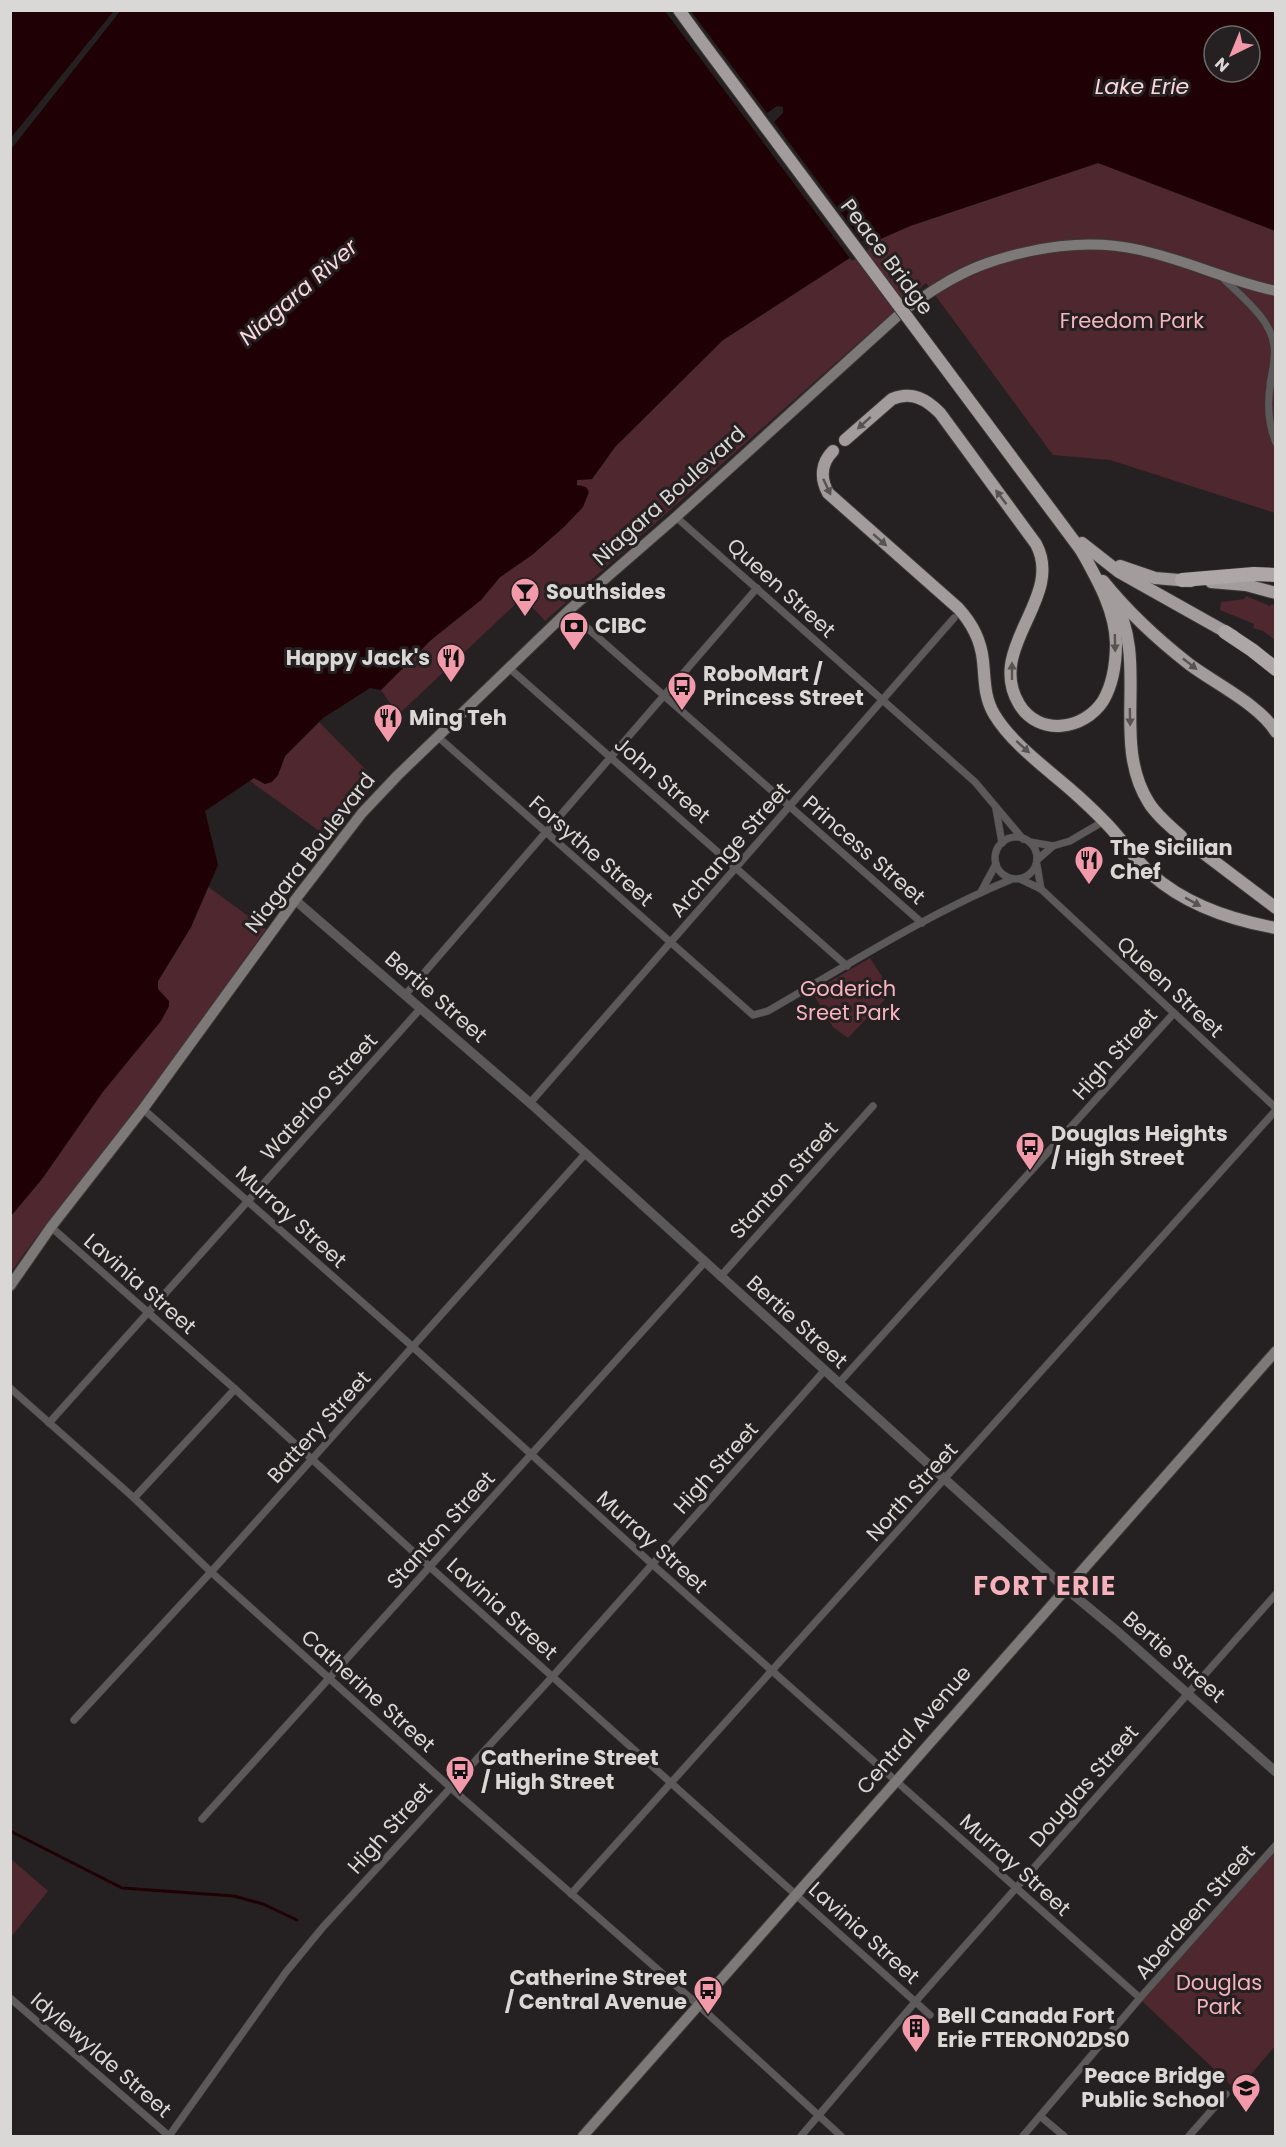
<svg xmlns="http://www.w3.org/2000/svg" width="1286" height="2147" font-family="Poppins,sans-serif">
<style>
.green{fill:#4e272f}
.water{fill:#1f0005;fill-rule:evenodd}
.pier{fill:#252021}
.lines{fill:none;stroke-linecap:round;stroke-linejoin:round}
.stream{stroke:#1f0005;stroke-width:3}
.minor-casing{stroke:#3e3a3a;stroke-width:8}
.tertiary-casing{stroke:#3e3a3a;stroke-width:10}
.secondary-casing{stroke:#3e3a3a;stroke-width:12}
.trunk-casing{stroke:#3e3a3a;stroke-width:14}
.motorway-casing{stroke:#3e3a3a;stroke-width:15}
.minor{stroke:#5c595a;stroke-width:7}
.tertiary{stroke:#5c595a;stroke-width:9}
.secondary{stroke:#7d7979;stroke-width:10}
.trunk{stroke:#a29c9d;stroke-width:12}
.motorway{stroke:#ada7a8;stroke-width:14}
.trunk-bridge-casing{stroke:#3e3a3a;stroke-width:14;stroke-linecap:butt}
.trunk-bridge{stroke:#a29c9d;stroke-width:12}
.oneway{fill:#575253}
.labels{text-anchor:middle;stroke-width:6;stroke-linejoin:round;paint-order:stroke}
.street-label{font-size:21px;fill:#dad7d7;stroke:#252021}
.park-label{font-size:21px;fill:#f8b3be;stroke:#252021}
.poi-label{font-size:21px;font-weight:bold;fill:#dad7d7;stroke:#252021;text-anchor:start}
.water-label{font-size:22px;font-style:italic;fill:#fcd8dd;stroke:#252021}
.district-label{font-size:27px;font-weight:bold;letter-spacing:1.5px;fill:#f5b1bc;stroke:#252021}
</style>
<rect width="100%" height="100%" fill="#252021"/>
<!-- green -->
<g class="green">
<path d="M1098,163l177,57v293l-165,-53 -57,-5 -127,-172 -381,338 -22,-24 -125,118 -17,-25 50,-50 50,-40 19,-23 32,-22 33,-29 12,-46 15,-1 23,-32 108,-107 153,-99 34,-15z"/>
<path d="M1246,596l24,10 2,-2 3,2v34l-12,-9 -10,-3 1,-4 -34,-14 1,-8 23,-3z"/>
<path d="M319,722l58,59 -48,57 -79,-57 4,-3 11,6 13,-9 7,-19z"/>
<path d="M207,886l59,43 -132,186 -94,117 -29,40v-56l31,-37 60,-86 56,-104v-8l33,-54z"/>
<path d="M870,958l22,34 -44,46 -15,-11 -21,-35z"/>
<path d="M1275,1845v201l-38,45 -97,-92z"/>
<path d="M11,1859l37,32 -37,46z"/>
</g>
<!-- water -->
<g class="water">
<path d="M11,10l103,1 -103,127 -1,-127z"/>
<path d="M120,11h1155v220l-177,-68 -188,63 -34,15 -153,99 -108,107 -23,32 -15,1v5l9,2 3,5 -6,15 -18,19 -33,29 -32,22 -19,23 -50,40 -50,50 -11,-2 -47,30 -38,38 -7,19 -6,7 -7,2 -11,-6 -49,33 13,54 -27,62 -33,54v8l11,12v5l-8,15 -59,72 -60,86 -31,37v-1067zM1214,36h36v36h-36z"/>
</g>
<!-- pier -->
<g class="pier">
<path d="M114,11h6l-109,138 -1,-5 52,-65 -51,62v-3z"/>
<path d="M665,11h26l76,102 10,-7 6,1v6l-9,9 88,119 10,-6 7,2 -1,6 -26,18z"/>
</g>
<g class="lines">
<!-- stream -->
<path class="stream" d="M10,1831l112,57 112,8 29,8 34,16"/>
<!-- minor casing -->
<g class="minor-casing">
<g id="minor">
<path d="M1221,276c19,20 50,42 53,70 2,12 -2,26 -4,38"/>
<path d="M1271,381c-4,20 -3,42 5,62"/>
<path d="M676,517l299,265 48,57"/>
<path d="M568,611l354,312"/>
<path d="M508,667l339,299"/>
<path d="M437,736l316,279 15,-4c80,-46 159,-97 244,-132"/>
<path d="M996,809l6,34"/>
<circle cx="1016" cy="858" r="21"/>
<path d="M1030,842l23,4 17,-5 34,-20"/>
<path d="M1037,860l16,-14"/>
<path d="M1037,865l4,24"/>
<path d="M1020,879l21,10 235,219"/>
<path d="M981,892l15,-28"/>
<path d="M405,995l352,-407"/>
<path d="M530,1103l424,-485"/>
<path d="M143,1109l270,238 239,217 488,434"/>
<path d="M51,1227l184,162 195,178 500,448"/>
<path d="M720,1277l153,-171"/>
<path d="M838,1384l336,-371"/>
<path d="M10,1388l124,110 77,74 249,224 237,208 144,132"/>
<path d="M49,1423l372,-415"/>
<path d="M134,1498l101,-109"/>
<path d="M74,1720l137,-148 374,-418"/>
<path d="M202,1819l502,-556"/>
<path d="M571,1894l705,-784"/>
<path d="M10,1998l159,138"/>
<path d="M1040,2116l24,20"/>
<path d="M169,2136l117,-164 37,-45 230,-251 271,-305"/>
<path d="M801,2136l115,-135 360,-407"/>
<path d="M1023,2136l117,-138 136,-153"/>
<path d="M1189,2136l37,-42"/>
</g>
</g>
<!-- tertiary casing -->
<g class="tertiary-casing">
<path id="tertiary" d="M295,900l235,203 535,485 52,43 159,141"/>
</g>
<!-- secondary casing -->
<g class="secondary-casing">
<g id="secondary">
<path d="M10,1286l41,-59 92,-118 152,-209 67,-87 36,-38 170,-164 108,-94 227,-206c24,-17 50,-35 79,-46 49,-18 106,-27 158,-15 46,10 89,31 136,41"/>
<path d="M583,2136l693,-785"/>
</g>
</g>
<!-- trunk casing -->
<g class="trunk-casing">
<g id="trunk">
<path d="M679,10l21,29"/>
<path d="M845,440l47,-41c20,-8 34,0 48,14l96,131c29,54 -51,103 -17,160 20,33 65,26 84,-3 10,-17 13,-38 13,-58 -1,-34 -19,-64 -35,-93"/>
<path d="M833,451c-12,12 -13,27 -5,42l130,115c14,15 23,33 25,53 2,19 1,36 11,53 19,32 58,58 85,83 12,11 25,23 36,36 12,14 23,29 36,41 35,31 80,46 125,54"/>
<path d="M1063,526l23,31"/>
<path d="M1082,543l37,29 114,64"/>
<path d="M1120,566l35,12 36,3"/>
<path d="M1103,581c25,31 54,58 86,83 25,19 71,41 87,68"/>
<path d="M1211,582l35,3 30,8"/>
<path d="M1114,600c36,62 -4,142 35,203 8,13 21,23 32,33"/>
<path d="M1194,846l82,62"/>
</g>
</g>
<!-- motorway casing -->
<g class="motorway-casing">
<g id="motorway">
<path d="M1182,580l72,-6 22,1"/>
<path d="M1225,632l27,18 24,19"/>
</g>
</g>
<!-- minor -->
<use href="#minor" class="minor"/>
<!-- tertiary -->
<use href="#tertiary" class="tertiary"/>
<!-- secondary -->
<use href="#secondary" class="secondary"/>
<!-- trunk -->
<use href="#trunk" class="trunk"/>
<!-- motorway -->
<use href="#motorway" class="motorway"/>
<!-- trunk-bridge casing -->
<g class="trunk-bridge-casing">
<path id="trunk-bridge" d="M700,39l363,487"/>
</g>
<!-- trunk-bridge -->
<use href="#trunk-bridge" class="trunk-bridge"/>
</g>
<!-- one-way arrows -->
<defs><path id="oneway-solid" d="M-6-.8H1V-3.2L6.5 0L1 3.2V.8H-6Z" transform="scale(1.5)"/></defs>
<g class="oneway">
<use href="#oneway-solid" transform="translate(864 423) rotate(138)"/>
<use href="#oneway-solid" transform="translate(827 487) rotate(65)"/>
<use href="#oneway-solid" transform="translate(1001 497) rotate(-127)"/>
<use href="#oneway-solid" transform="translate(880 540) rotate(41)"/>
<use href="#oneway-solid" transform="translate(1115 643) rotate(89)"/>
<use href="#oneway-solid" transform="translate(1190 664) rotate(38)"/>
<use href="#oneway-solid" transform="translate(1012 671) rotate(-90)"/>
<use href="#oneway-solid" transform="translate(1130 717) rotate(89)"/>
<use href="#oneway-solid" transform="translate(1023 747) rotate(42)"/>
<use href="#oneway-solid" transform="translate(1193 902) rotate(29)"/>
</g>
<!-- icons -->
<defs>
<g id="bar-pin" transform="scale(1.5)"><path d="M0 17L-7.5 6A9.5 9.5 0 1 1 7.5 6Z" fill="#f39aaa" stroke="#252021"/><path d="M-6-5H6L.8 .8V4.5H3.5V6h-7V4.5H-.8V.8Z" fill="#111"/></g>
<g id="bank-pin" transform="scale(1.5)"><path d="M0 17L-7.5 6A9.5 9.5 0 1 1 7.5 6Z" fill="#f39aaa" stroke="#252021"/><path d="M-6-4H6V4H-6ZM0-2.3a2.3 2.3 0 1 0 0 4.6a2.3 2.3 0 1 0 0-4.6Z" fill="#111"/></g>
<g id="restaurant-pin" transform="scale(1.5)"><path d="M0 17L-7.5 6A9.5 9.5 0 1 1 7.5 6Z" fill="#f39aaa" stroke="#252021"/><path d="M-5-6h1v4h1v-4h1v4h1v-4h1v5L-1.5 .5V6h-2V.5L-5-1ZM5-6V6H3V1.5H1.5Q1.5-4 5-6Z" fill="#111"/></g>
<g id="bus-pin" transform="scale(1.5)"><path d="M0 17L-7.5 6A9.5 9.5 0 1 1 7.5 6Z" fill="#f39aaa" stroke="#252021"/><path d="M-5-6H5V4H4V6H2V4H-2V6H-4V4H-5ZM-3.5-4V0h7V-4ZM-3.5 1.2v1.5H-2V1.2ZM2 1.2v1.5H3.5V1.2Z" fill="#111"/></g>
<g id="building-pin" transform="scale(1.5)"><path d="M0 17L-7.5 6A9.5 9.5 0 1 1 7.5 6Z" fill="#f39aaa" stroke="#252021"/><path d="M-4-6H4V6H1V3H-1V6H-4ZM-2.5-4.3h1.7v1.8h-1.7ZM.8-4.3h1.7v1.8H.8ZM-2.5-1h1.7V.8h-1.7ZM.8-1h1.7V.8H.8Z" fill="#111"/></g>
<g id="school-pin" transform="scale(1.5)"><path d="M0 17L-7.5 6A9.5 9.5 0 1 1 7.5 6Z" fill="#f39aaa" stroke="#252021"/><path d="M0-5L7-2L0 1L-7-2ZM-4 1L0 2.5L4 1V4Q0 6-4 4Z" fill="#111"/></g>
</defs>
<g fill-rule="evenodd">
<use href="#bar-pin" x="525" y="592"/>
<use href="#bank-pin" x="574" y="626"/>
<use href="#restaurant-pin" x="451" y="658"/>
<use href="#bus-pin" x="682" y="686"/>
<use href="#restaurant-pin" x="388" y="718"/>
<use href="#restaurant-pin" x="1089" y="860"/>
<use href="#bus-pin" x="1030" y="1146"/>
<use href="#bus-pin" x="460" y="1770"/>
<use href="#bus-pin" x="708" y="1990"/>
<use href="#building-pin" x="916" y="2028"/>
<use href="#school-pin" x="1246" y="2088"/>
</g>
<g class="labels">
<!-- street labels -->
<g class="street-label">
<text transform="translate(887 257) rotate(53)" y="7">Peace Bridge</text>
<text transform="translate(669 496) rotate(-42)" y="7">Niagara Boulevard</text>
<text transform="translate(781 588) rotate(42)" y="7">Queen Street</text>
<text transform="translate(662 780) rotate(41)" y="7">John Street</text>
<text transform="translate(730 850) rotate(-49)" y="7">Archange Street</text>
<text transform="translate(864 850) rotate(41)" y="7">Princess Street</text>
<text transform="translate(591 851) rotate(41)" y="7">Forsythe Street</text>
<text transform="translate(310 853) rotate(-52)" y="7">Niagara Boulevard</text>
<text transform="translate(1170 987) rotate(43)" y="7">Queen Street</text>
<text transform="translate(436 997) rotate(41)" y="7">Bertie Street</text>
<text transform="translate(1115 1054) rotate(-48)" y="7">High Street</text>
<text transform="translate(319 1097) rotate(-48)" y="7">Waterloo Street</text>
<text transform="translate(784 1180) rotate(-48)" y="7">Stanton Street</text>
<text transform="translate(291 1217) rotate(42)" y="7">Murray Street</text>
<text transform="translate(140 1284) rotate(41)" y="7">Lavinia Street</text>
<text transform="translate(797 1322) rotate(42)" y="7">Bertie Street</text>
<text transform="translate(319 1427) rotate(-48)" y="7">Battery Street</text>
<text transform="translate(716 1468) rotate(-48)" y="7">High Street</text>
<text transform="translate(912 1492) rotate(-48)" y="7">North Street</text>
<text transform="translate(441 1530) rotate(-48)" y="7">Stanton Street</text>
<text transform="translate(652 1542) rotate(42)" y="7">Murray Street</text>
<text transform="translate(502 1609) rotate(42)" y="7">Lavinia Street</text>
<text transform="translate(1174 1657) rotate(41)" y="7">Bertie Street</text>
<text transform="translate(368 1691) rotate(42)" y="7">Catherine Street</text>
<text transform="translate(914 1730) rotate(-49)" y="7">Central Avenue</text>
<text transform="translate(1084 1786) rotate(-49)" y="7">Douglas Street</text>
<text transform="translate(390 1828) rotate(-48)" y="7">High Street</text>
<text transform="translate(1015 1865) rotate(42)" y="7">Murray Street</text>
<text transform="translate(1195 1912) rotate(-49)" y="7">Aberdeen Street</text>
<text transform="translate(864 1933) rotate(42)" y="7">Lavinia Street</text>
<text transform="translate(101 2055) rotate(41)" y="7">Idylewylde Street</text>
</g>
<!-- park labels -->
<g class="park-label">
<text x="1132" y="328">Freedom Park</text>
<text x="848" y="996">Goderich<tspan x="848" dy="24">Sreet Park</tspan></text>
<text x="1219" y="1990">Douglas<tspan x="1219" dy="24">Park</tspan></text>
</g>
<!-- poi labels -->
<g class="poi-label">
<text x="546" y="599">Southsides</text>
<text x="595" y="633">CIBC</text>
<text x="430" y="665" text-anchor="end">Happy Jack's</text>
<text x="703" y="681">RoboMart /<tspan x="703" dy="24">Princess Street</tspan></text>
<text x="409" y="725">Ming Teh</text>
<text x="1110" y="855">The Sicilian<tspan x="1110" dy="24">Chef</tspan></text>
<text x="1051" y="1141">Douglas Heights<tspan x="1051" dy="24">/ High Street</tspan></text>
<text x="481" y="1765">Catherine Street<tspan x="481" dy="24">/ High Street</tspan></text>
<text x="687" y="1985" text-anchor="end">Catherine Street<tspan x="687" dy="24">/ Central Avenue</tspan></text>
<text x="937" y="2023">Bell Canada Fort<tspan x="937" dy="24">Erie FTERON02DS0</tspan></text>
<text x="1225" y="2083" text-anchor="end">Peace Bridge<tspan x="1225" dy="24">Public School</tspan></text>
</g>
<!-- water labels -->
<g class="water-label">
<text x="1142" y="94">Lake Erie</text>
<text transform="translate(298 292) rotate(-41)" y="8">Niagara River</text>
</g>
<!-- district labels -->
<g class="district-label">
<text x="1045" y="1595">FORT ERIE</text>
</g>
</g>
<!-- border -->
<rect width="1286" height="2147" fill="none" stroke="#dad7d7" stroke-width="24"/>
<!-- north arrow -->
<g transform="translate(1232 54) rotate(223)"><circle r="28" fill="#252021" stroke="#6d696a" stroke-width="1.5"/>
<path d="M0-4.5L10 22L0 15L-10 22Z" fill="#f39aaa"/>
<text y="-9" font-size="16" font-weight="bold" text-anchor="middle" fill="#dad7d7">N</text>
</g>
</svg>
